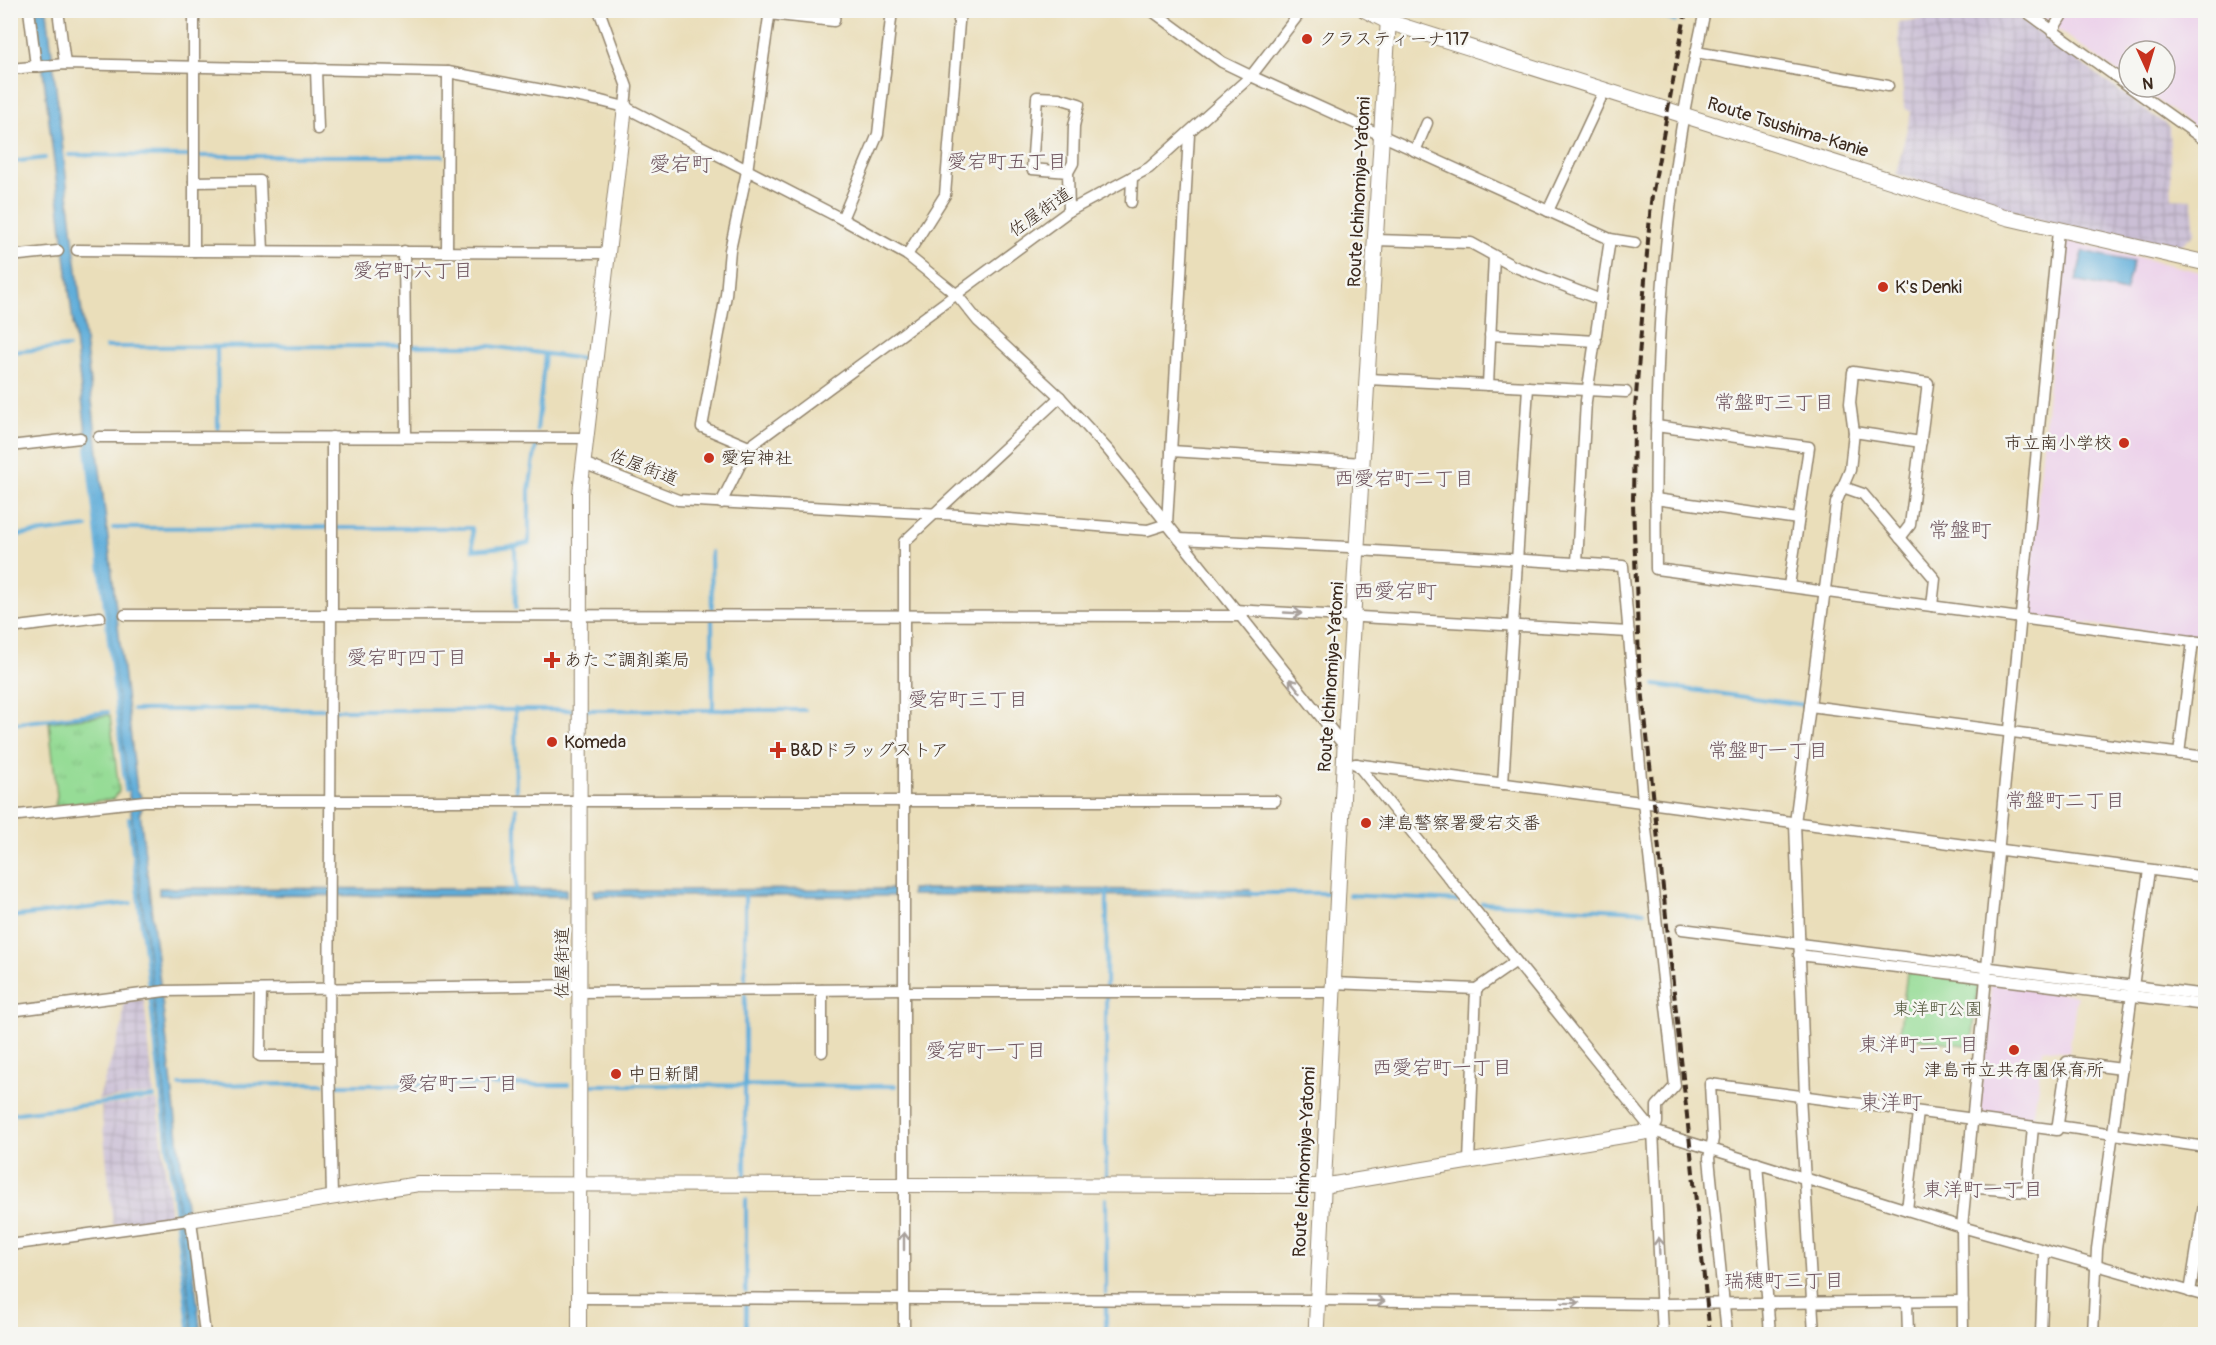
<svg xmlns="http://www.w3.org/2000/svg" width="2216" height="1345" font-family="Pangolin,'Klee One',sans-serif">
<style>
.built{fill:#ecd1ea}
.industrial{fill:url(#industrial-grid)}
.grass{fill:url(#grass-tufts);stroke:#68835a;stroke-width:1.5}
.park{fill:#96dc96;stroke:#68835a;stroke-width:1.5}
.water{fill:#60aeda;stroke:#4e6c7c;stroke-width:1.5}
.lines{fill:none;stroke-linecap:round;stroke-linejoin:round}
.stream{stroke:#60aeda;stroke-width:4}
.minor-casing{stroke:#92846c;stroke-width:13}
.tertiary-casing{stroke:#92846c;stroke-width:16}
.secondary-casing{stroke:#92846c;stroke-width:17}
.minor{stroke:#fff;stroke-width:10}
.tertiary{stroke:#fff;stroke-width:14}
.secondary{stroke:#fff;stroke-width:15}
.rail{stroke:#3b2a1e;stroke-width:4;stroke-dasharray:9 4.5;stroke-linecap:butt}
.oneway{stroke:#a79f9a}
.poi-dot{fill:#c8321e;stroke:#f6f6f2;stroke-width:2}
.labels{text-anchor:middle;stroke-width:5;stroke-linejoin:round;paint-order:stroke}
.poi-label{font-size:18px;fill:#3b2a1e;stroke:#f6f6f2;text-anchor:start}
.street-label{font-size:18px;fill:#3b2a1e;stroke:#f6f6f2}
.park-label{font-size:18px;fill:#52563c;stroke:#f6f6f2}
.neighbourhood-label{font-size:20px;fill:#715861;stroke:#f6f6f2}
.quarter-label{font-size:21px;fill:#715861;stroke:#f6f6f2}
</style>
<defs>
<pattern id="industrial-grid" width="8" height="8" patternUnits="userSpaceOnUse" patternTransform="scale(1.5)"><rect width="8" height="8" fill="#cbbfd5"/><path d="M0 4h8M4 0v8" fill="none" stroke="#afa4b6"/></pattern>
<pattern id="grass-tufts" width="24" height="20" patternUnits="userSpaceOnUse" patternTransform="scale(1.5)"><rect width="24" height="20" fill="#96dc96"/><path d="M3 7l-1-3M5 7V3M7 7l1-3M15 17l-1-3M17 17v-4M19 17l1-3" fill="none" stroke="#82bd81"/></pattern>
</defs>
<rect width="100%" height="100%" fill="#f6f6f2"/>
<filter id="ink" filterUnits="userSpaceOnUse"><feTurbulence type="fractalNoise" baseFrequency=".0167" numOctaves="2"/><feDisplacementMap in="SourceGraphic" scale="12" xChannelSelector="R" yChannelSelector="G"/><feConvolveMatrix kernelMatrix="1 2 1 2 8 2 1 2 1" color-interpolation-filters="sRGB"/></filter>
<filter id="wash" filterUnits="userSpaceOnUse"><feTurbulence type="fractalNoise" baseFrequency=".008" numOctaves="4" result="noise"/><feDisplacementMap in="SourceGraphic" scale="24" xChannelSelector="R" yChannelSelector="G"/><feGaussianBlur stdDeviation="1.35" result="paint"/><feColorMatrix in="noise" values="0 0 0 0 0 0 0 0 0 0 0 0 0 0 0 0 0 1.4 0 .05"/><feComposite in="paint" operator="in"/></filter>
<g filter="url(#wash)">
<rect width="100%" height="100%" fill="#eadeba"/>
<!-- built -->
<g class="built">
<path d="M2032,11h173v124l-66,-48h26v-36h-36v29z"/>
<path d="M2069,241l136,32v366l-174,-22 -4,-5 35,-366z"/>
<path d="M1991,983l86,12 -8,57 -26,-3 -10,71 -51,-7 -3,-4z"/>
</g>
<!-- industrial -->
<g class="industrial">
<path d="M1958,11h52l159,116 3,71 20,1 3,34 -21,18 -117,-26 -161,-51 15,-62 -7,-4 -6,-86 58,-7z"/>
<path d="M144,999l10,95 -56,6 24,-73 2,-26z"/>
<path d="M157,1100l14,117 -58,8 -12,-119z"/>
</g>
<!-- grass -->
<path class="grass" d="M110,715l9,76 -5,8 -59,7 2,-10 -8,-74z"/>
<!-- park -->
<path class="park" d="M1907,972l69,10 2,2 -6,62 -73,-10z"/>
<!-- water -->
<g class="water">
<path d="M36,11h11l90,779c6,7 8,14 3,22l61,522h-8z"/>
<path d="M2083,251l50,11 -8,30 -49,-11z"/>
<path d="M159,888l407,1v7l-407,-1z"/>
<path d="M897,889v7h-303v-6z"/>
<path d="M911,889l339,1v6l-339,-1z"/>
</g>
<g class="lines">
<!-- stream -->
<g class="stream">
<path d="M1644,10l31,11"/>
<path d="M69,155l120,1"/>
<path d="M199,156h244"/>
<path d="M10,162l35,-4"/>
<path d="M408,346h82l93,13"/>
<path d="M106,347l296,-1"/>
<path d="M217,347l1,83"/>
<path d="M10,352l58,-5"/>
<path d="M537,430l8,-76"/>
<path d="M87,448l39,342"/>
<path d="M113,528l216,-1"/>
<path d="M335,528h137l1,22 42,-4"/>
<path d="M10,536l77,-9"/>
<path d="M711,552l1,61"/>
<path d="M516,608l-1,-62 14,-3v-53l7,-44"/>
<path d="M712,618l1,92"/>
<path d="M1655,685l150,20"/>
<path d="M515,709l1,85"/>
<path d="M133,710l193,-1"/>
<path d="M335,710h237"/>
<path d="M587,710h218"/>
<path d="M10,724l98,-12"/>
<path d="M129,818l61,516"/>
<path d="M516,892v-84"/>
<path d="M745,893v93"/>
<path d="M1246,893h81"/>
<path d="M1349,895l108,6"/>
<path d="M1482,903l162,8"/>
<path d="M10,917l121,-14"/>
<path d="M1106,987l1,-94"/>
<path d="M745,995v181"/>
<path d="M180,1085l144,-1"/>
<path d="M334,1085h234"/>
<path d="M592,1085l304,1"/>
<path d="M10,1114l144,-17"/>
<path d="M1106,1176v-180"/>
<path d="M1106,1199v95"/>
<path d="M746,1292v-92"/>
<path d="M746,1304v30"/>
<path d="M10,1312l3,22"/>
<path d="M1106,1334v-28"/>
</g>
</g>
</g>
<g filter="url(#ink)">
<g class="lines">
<!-- minor casing -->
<g class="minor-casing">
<g id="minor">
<path d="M29,10l7,56"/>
<path d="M58,10l7,54"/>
<path d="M599,10l28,77 -2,20"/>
<path d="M1151,10l71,52 29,14 359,163 25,4"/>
<path d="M1705,10c-7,35 -15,69 -21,103 -27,150 -30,304 -28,456l550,74"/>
<path d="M2024,10l105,76"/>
<path d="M769,14l65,7 1,-11"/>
<path d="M2052,31l13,-21"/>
<path d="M1696,52l192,34"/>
<path d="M10,69l55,-5 383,8 153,29 24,6 217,112 65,36 50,40 21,26 82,76 49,54 236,296"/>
<path d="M316,69l2,60"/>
<path d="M2130,87l76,54"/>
<path d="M1415,151l12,-28"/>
<path d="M1068,172l-36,-3 5,-72 22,1 20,6 -5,22 -1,37 -5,9 1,39"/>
<path d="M194,182l66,-1 3,70"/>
<path d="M1131,202l1,-25"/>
<path d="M1548,211l57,-122"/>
<path d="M842,219l36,-85 14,-124"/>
<path d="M1376,240l95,3 42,23 88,34"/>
<path d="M77,250l117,1v-241"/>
<path d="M194,251l413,2"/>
<path d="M404,251l2,186"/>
<path d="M447,252l1,-180"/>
<path d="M907,255l38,-60 15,-185"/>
<path d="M10,256l48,-5"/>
<path d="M1490,335l106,6"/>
<path d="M1368,379l258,13"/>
<path d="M1488,385l6,-129"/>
<path d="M1656,426l153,21 -20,139"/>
<path d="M1854,432l67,10"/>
<path d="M99,437l487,1"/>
<path d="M332,437v178"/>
<path d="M10,446l70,-8"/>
<path d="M749,447l-47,-20 24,-132 4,-45 17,-79 23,-161"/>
<path d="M1171,451l192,12"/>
<path d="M583,463l95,37 282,15 188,15 19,-6 22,-390"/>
<path d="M1843,487l20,7 72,85 -3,27"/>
<path d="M1655,499l143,20"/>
<path d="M721,503l28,-56 320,-236 80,-43 102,-92 51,-66"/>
<path d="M1179,539l169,8 10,3 265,16 20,236 32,284 -18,20v17l-4,8 10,203"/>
<path d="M1577,563l9,-162 24,-162"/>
<path d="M1235,610l394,22"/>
<path d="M125,615l1115,1"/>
<path d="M331,615l-2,441 3,142"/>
<path d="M10,628l90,-11"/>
<path d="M1810,706l396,51"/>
<path d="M2179,754l14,-113"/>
<path d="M1355,764l851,113"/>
<path d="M1357,764l296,367 309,96 244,69"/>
<path d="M1503,784l25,-397"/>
<path d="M10,816l135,-15h1130"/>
<path d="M1682,929l524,66"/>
<path d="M1799,955l407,50"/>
<path d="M1333,983l143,6 -7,173"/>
<path d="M1476,989l39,-27"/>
<path d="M822,990v62"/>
<path d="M261,991l-1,65h69"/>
<path d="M580,992l324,-3"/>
<path d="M904,992h428"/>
<path d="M10,1011l155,-20 415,-6"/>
<path d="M1800,1096l14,238"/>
<path d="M1805,1096l-10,-273 41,-320 14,-33 4,-38 -4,-29 3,-31 75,11 -18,142 -10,13"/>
<path d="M2057,1126l149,21"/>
<path d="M1757,1163l13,171"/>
<path d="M1966,1187l61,5 6,-65"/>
<path d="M1907,1210l11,-98"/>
<path d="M191,1220l14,114"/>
<path d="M10,1245l179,-25"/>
<path d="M2190,1292l16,-100"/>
<path d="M580,1298l738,2 344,4 301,-3"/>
<path d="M1907,1302l1,32"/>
<path d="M904,1334v-792l156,-145"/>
<path d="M1727,1334l-18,-176 4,-19 -3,-55 347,46 10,-68 55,7"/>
<path d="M1963,1334l-1,-107 96,-996"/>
<path d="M2041,1334l3,-83"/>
<path d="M2093,1334l4,-85 52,-379"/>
</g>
</g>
<!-- tertiary casing -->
<g class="tertiary-casing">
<g id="tertiary">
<path d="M189,1220l230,-36 903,2 331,-55"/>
<path d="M579,1334l1,-841 45,-386"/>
</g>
</g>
<!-- secondary casing -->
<g class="secondary-casing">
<g id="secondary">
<path d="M1365,10l24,12 620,196 197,45"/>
<path d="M1316,1334l29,-587 44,-737"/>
</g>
</g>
<!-- minor -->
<use href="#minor" class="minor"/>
<!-- tertiary -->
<use href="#tertiary" class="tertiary"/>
<!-- secondary -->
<use href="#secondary" class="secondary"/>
<!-- rail -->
<path class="rail" d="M1686,10l-35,192 -17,220 -1,82 6,156 71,674"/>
</g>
<!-- one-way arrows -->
<defs><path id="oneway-shaft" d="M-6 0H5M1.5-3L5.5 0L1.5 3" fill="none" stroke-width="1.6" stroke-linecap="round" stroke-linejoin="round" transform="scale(1.5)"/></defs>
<g class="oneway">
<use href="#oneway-shaft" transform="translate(1293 613) rotate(3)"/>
<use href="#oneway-shaft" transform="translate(1295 686) rotate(-128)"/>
<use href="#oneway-shaft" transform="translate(904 1241) rotate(-90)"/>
<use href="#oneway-shaft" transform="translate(1659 1246) rotate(-93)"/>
<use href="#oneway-shaft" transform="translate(1376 1301) rotate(1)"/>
<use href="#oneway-shaft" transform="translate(1571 1303) rotate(1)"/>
</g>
</g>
<!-- markers -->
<g class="poi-dot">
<circle cx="1307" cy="39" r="6"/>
<circle cx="1883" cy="287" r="6"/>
<circle cx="2124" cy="443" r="6"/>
<circle cx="709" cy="458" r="6"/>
<path d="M549 651h6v6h6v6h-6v6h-6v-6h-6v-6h6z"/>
<circle cx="552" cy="742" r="6"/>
<path d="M775 741h6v6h6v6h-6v6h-6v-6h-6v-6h6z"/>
<circle cx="1366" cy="823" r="6"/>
<circle cx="2014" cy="1050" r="6"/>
<circle cx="616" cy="1074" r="6"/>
</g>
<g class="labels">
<!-- poi labels -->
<g class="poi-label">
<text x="1319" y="45">クラスティーナ117</text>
<text x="1895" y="293">K's Denki</text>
<text x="2112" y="449" text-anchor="end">市立南小学校</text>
<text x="721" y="464">愛宕神社</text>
<text x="564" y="666">あたご調剤薬局</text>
<text x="564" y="748">Komeda</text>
<text x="790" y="756">B&amp;Dドラッグストア</text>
<text x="1378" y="829">津島警察署愛宕交番</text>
<text x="2014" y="1076" text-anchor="middle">津島市立共存園保育所</text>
<text x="628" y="1080">中日新聞</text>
</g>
<!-- street labels -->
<g class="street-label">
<text transform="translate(1788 127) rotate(17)" y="6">Route Tsushima-Kanie</text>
<text transform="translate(1359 192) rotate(-87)" y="6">Route Ichinomiya-Yatomi</text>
<text transform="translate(1040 212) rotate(-35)" y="6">佐屋街道</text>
<text transform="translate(644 467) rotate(21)" y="6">佐屋街道</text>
<text transform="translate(1331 677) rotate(-86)" y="6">Route Ichinomiya-Yatomi</text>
<text transform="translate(562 963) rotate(-90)" y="6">佐屋街道</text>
<text transform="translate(1304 1162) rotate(-87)" y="6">Route Ichinomiya-Yatomi</text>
</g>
<!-- park labels -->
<g class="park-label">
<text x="1938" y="1015">東洋町公園</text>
</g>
<!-- neighbourhood labels -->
<g class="neighbourhood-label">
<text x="1007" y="168">愛宕町五丁目</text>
<text x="413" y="277">愛宕町六丁目</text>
<text x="1774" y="409">常盤町三丁目</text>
<text x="1404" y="485">西愛宕町二丁目</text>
<text x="407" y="664">愛宕町四丁目</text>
<text x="968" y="706">愛宕町三丁目</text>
<text x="1768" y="757">常盤町一丁目</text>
<text x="2065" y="807">常盤町二丁目</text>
<text x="1919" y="1051">東洋町二丁目</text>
<text x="986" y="1057">愛宕町一丁目</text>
<text x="1442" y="1074">西愛宕町一丁目</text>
<text x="458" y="1090">愛宕町二丁目</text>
<text x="1983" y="1196">東洋町一丁目</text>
<text x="1784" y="1287">瑞穂町三丁目</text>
</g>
<!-- quarter labels -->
<g class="quarter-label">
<text x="681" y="171">愛宕町</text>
<text x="1960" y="537">常盤町</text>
<text x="1395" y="598">西愛宕町</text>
<text x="1891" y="1109">東洋町</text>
</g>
</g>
<!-- margin -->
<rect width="2216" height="1345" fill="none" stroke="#f6f6f2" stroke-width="36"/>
<!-- north arrow -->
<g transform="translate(2147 69) rotate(176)"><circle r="28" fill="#f6f6f2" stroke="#aba49d" stroke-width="1.5"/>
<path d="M0-4.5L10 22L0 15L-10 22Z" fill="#c8321e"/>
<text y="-9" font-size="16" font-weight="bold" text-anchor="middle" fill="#3b2a1e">N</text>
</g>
</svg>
